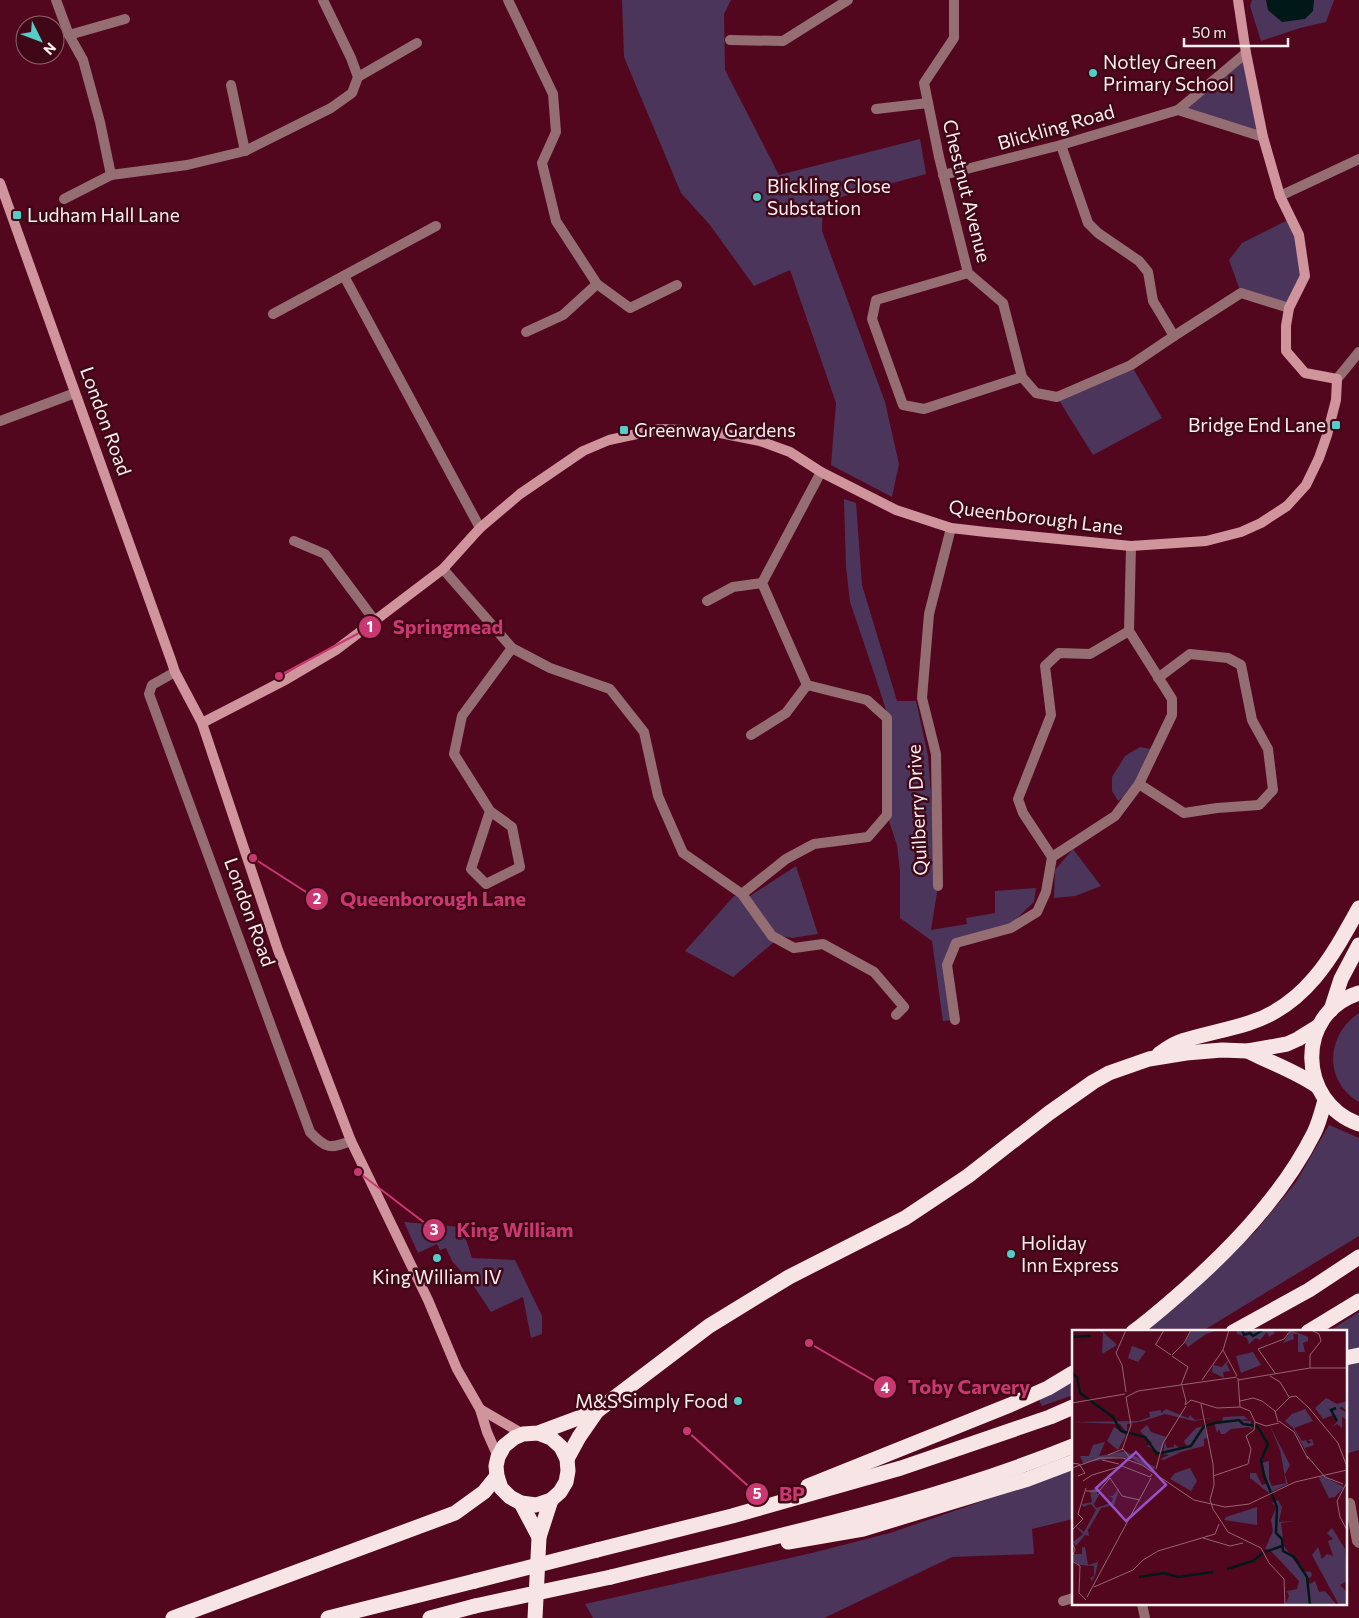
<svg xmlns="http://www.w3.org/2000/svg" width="1359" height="1618" font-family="Commissioner,sans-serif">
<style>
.green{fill:#4c355b}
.water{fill:#001817}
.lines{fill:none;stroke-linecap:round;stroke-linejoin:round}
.street{stroke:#946e73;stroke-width:10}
.secondary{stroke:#cf949c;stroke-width:10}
.highway{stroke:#f7e4e5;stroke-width:15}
.highway-bridge{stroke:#f7e4e5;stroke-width:15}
.poi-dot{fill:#54cdc8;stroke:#400817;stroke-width:2}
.labels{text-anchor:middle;stroke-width:5;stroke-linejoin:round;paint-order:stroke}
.poi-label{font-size:19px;fill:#f9eff0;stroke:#400817;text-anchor:start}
.street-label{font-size:19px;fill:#f9eff0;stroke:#400817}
.inset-river{fill:none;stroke:#001817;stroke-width:2.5}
.inset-road{fill:none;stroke:#956472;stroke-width:1}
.view{fill:#9453c9;fill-opacity:0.15;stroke:#9453c9;stroke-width:2.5}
.inset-edge{fill:none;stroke:#f9eff0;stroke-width:2.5}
.leader{fill:none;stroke:#ca3871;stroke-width:2}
.callout-dot{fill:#ca3871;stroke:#400817;stroke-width:2}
.mark-label{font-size:15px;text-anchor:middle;font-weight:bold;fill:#fff}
.callout-label{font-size:20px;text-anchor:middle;font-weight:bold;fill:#ca3871;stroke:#400817;stroke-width:5;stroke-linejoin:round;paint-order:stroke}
</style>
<rect width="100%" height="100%" fill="#52071e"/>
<!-- green -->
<g class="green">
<path d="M622,0h109l-7,14 1,56 54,105 141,-36 6,35 -103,28 -1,29 63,171 14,62 -7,33 -61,-32 5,-62 -46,-133 -36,16 -44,-61 -29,-32 -57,-136z"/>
<path d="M1252,0h82l-8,22 -26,6 -39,13 -11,-35z"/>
<path d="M1246,53l17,84 -85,-27z"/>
<path d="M1290,219l15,57 -16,32 -48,-15 -12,-33 13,-17z"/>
<path d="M1131,365l31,53 -69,37 -36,-58z"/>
<path d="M844,499l12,4 6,82 35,116h19l12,55 10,130 -7,44 36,-6 -1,-6 29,-5v-22l41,-3 -2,14 -24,23 -54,18 -9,22 8,55 -12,1 -11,-80 -32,-23v-47l-3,-26 -10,-30 -1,-105 -12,-37 -24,-71 -4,-35z"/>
<path d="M1140,747l11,2 -12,35 -21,17 -6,-10v-14l13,-21z"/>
<path d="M1073,849l28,37 -26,10 -21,2 1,-28z"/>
<path d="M796,866l22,68 -26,4 -11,-2 -48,41 -48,-26 49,-55h16z"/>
<path d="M1359,1013v89c-36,-21 -33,-67 0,-89z"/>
<path d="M1329,1125l30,13v98l-158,96h-56l110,-100 41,-50z"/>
<path d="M404,1222l58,5 10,31 43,2 27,56v18l-11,4 -8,-41 -32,15 -20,-30 -19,-21 -6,-13 -6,2 -3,-6 -19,9z"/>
<path d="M1359,1312v138l-14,4v-122h-17z"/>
<path d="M1073,1379v16l-31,11 -3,-6z"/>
<path d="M1073,1470v49l-41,10 2,25 -82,3 -128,61h-231l-8,-14 227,-51 78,-20z"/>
</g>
<!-- water -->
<path class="water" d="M1266,0h48l-1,11 -8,8 -23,3 -14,-12z"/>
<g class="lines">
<!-- street -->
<g class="street">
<path d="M56,0l13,35 14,25 17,62 11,53 76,-10 58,-14 86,-43 21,-15 6,-16 -7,-19 -28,-58"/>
<path d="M508,0l45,94 3,38 -14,31 14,58 41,63 33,24 47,-23"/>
<path d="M954,0v38l-30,45 15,74 29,116 35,30 19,74 14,16 21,4 74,-32 43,-29 67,-43 48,15"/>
<path d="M69,35l56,-16"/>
<path d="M730,40l53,1 65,-41"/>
<path d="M358,77l59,-34"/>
<path d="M231,85l14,66"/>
<path d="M876,109l52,-6"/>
<path d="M1178,110l85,27"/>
<path d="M1061,145l27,78 10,10 41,28 9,11 5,29 21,35"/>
<path d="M943,175l118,-30 117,-35 68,-57"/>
<path d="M1280,196l79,-37"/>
<path d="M64,199l47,-24"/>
<path d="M968,273l-92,27 -4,19 31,86 21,4 98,-32"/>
<path d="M344,276l136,252"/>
<path d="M273,314l163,-88"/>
<path d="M526,332l37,-17 34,-31"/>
<path d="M1337,379l22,-27"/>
<path d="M0,421l75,-28"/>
<path d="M294,541l31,13 50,67"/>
<path d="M443,569l69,79 38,20 60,21 34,43 14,64 25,57 59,41 30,42 22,12 29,-4 51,28 30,35 -8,8"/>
<path d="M707,601l26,-14 29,-4"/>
<path d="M175,672l-23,13 -3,9 161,438c16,17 20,17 41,9"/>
<path d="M751,735l35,-22 21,-28"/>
<path d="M1139,784l45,29 33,-5 42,-3 14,-15 -5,-41 -16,-29 -11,-55 -13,-7 -38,-4 -32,24"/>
<path d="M490,811l-19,58 15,15 34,-17 -8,-40 -22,-16 -36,-57 8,-38 50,-68"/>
<path d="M1052,857l-29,-44 -5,-14 33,-84 -6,-49 14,-13 31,1 39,-23"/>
<path d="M938,886l-2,-132 -14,-56 7,-84 22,-86"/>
<path d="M742,894l44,-35 28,-15 54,-7 19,-22v-97l-20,-18 -60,-15 -45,-102 59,-111"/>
<path d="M955,1020l-8,-55 9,-22 55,-15 26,-16 9,-20 6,-35 63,-41 24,-32 33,-69v-16l-43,-68 2,-85"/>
<path d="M1350,1503l7,38 2,2"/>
<path d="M1063,1601l10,-3"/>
<path d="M1142,1604l3,14"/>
</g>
<!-- secondary -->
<g class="secondary">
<path d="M0,183l171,477 4,12 27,51 76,227 73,191 77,159 29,69 23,40 7,23 11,25"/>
<path d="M202,723l85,-44 49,-29 107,-81 37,-41 40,-34 63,-43 26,-11 51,-11 50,2 50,10 30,11 31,20 75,38 55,18 35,4 145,14 75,-5 35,-9 20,-9 26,-17 19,-21 13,-27 8,-23 9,-35 1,-21 -32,-6 -19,-22v-25l3,-18 16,-32 -6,-41 -19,-39 -17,-59 -17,-84 -8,-53"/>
<path d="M480,1409l43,25"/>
</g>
<!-- highway -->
<g class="highway">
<path d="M1359,993c-64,20 -62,109 0,131"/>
<path d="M1331,1010l10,-31 18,-34"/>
<path d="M1248,1051c23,12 47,20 69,35"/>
<path d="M1159,1054c7,-5 15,-11 23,-13 22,-7 45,-11 67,-18 57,-18 83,-66 110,-115"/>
<path d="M1133,1332c19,-14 36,-29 53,-44 50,-44 98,-95 128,-155 5,-10 8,-22 11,-33"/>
<path d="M1233,1332l76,-42 50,-33"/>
<path d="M1308,1332l51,-31"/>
<path d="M1345,1358l14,-3"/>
<path d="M538,1433l13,5 10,9 6,12 1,12 -2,11 -6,10 -9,8 -15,5 -15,-2 -11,-6 -9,-9 -4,-12 -1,-10 2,-9 6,-11 10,-8 9,-4 15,-1 59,-22 112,-85 80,-49 116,-59 63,-42 81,-63 44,-31 16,-9 40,-14 37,-6 36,-3 26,1 39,-7 11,-5 21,-13"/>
<path d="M567,1459l12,-22 18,-26"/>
<path d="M808,1486l202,-81 38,-17 25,-15"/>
<path d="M521,1503l18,34"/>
<path d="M788,1542l75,-13 165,-50 45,-17"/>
<path d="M597,1550l135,-34 169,-48 149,-51 23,-10"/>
<path d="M611,1577c155,-39 314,-71 462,-131"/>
<path d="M173,1618l282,-105 29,-21 13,-16"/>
<path d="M328,1618l147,-37"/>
<path d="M430,1618l45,-12"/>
<path d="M535,1618l4,-81 12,-37"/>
</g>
<!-- highway-bridge -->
<g class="highway-bridge">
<path d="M475,1581l122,-31"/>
<path d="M475,1606l136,-29"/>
</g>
</g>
<!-- markers -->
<g class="poi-dot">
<circle cx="1093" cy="73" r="5"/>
<circle cx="757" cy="197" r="5"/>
<rect x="12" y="210" width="10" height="10" rx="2.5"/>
<rect x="1331" y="420" width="10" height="10" rx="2.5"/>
<rect x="619" y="425" width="10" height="10" rx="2.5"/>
<circle cx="1011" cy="1254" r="5"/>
<circle cx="437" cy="1258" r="5"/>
<circle cx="738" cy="1401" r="5"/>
</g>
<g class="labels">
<!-- poi labels -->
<g class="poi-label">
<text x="1103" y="69">Notley Green<tspan x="1103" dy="22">Primary School</tspan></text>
<text x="767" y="193">Blickling Close<tspan x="767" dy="22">Substation</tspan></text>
<text x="27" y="222">Ludham Hall Lane</text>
<text x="1326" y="432" text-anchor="end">Bridge End Lane</text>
<text x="634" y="437">Greenway Gardens</text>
<text x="1021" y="1250">Holiday<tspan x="1021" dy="22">Inn Express</tspan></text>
<text x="437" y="1284" text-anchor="middle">King William IV</text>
<text x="728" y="1408" text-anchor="end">M&amp;S Simply Food</text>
</g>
<!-- street labels -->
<g class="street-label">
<text transform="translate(1056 127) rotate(-16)" y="7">Blickling Road</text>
<text transform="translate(967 191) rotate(76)" y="7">Chestnut Avenue</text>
<text transform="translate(106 421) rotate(70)" y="7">London Road</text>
<text transform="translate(1036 517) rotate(7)" y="7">Queenborough Lane</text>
<text transform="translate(917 810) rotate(-93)" y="7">Quilberry Drive</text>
<text transform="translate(250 912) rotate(70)" y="7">London Road</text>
</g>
</g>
<!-- overview -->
<g transform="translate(1072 1330)">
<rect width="275" height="275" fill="#52071e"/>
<path d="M26,0h8l-3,2 14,13 -15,9 1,-21zM119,0h27l-12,4 -18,13 -3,-4zM166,0h34l3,3 -6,4 -2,-5 -7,8 -4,-2 -7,6 -2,-6 -11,-5zM219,0l17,7v4l-5,2 2,9h-7v-18h-5l1,5 -11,4zM60,16l14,5 -8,11 -10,-4zM181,22l8,13 -20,8 -5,-17zM157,29l-2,5 3,7 -7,1 1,6 -12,-6 1,-7 9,2zM254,68l11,6 10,-3v10l-5,-4 -3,1 8,5v7l-5,-3v11l-5,-4 -6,4 6,-6 -4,-7 -10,4 -8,-11zM94,79l22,9 2,-3 5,5 23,-3 -24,4 -29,-7 -21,7 -17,3v9l-7,-9 -48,-2 66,-1 12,-4 -1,-5 12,-2v3zM233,79l8,12 -19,7 8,13 4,-1 2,4 4,-2 -5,-2 5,-1 2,6 -9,3 4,9 -16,-29 -8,-7 7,-7zM172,86l4,3 -10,1 13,1 1,9 -3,-3 -18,2 -6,5h-4l-2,-5 -2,4 -3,-11 8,1 1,-6zM75,95l4,7 15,5 -5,16 -14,-7 5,-3 -12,-12zM132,96l4,12 -4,1v7l-23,6 -17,8 -4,-1 9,-4 -6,-1 2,-13 2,7 7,-1v-3l5,4 8,-1 -3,-6 12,-13zM198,96l20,39 -5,9 3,10 -19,9 -19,-15v-5h6l6,12 6,-2 -6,-20 7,-2v18l3,7 14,-3 -6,-33zM42,97l12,8 -8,15 -11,-9zM33,112l-6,14 26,-5 30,16 -2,4 -20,-12 -13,-2 -37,6 -3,-7h9l4,-11zM118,138l7,13 -6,10 -21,-12 5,-6zM251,146l21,11 -9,10 -6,1 -10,-20zM25,158v6l3,-1 -6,11 2,4 15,-5 2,-5 -4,-2h4l6,-8v2l-5,15 -13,3 -13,22 1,6 -4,-1 -9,11 -3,-4 10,-8 -11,-11 12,9 12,-22 -5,-6 -8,3 -1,-3 10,-2 -2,-11zM206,170l4,7 -3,15 16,-1 -14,2 3,23 18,25 9,1 1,4 -5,3 3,5 5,-3 4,11 6,-1 12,14h-52l4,-9 -2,-5 10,-2 2,-8 -29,-31 -5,-1 8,-18 -2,-11 5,-13 -4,-4zM185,177v18l-33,-5 2,-3zM260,198l13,21 2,32 -7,4 7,7v13h-8l-27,-50 6,-8 4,12 5,-5 6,2 -5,-15 5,-2 -6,-6zM10,217h3l3,18 10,-3 -3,14 -3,5 -2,-3 4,-2v-10l-15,-1 -7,-5 2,-6h8z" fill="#4c355b"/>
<path class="inset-river" d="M170,0l2,5 6,-2 3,3 10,-6M0,7l19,-1M0,43l5,4 3,16 33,24 8,14 24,6 12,17 34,-8 13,-20 11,-3 24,-3 4,4 14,2 11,18 -7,16 3,16 13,31 -1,26 6,6 1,12 11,6 13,20 3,28M264,78l-5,2 6,11M193,222l17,-6M155,239l26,-8 10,-8M67,247l25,-4 14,4 35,-5"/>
<path class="inset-road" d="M54,0l-10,23 6,12 4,27M83,14l16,11M84,14l8,-14M151,20l14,26M100,25l12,-12 7,-13M100,26l16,11 -7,18M238,38v-13l11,-14 -2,-7 -8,-4M203,43l-17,-24 26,-10 7,-9M198,46l10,6 9,15M130,50l21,-30 6,-20M166,50l72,-12h37M110,56l4,15M54,67l12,-6 99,-14M218,67l6,-1 13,12 29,35 9,24M114,71l-1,4 6,-5 26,8 23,-1 -2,-29M168,71l13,-3 9,3 13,10 3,11M0,73l53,-9M129,74l12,60 1,21 -4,15 3,9 15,23 33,16 8,15 15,16 1,26M168,77l10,4 5,11M203,82l15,-15M207,91l15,11 14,27M183,92l11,4 13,-3M50,120l9,-25 -5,-28M36,125l15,-6 7,9M235,126l18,21 18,7M30,130l17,4M0,133l7,1 6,9 -7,3M50,136l28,11 2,-3M0,138l28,-10h23l19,7 52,35 31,7 24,-3 46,-22 52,-12M84,139l7,-26 23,-37M141,146l35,-12 3,-15 -5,-13 8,-6 1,-8M11,151l9,-6 30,-9M275,152l-10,19 3,16 7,13M14,161h13l11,-13 12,18 18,4M0,200l11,-11 -5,-5 8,-26M131,208l27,8 13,-3M0,212l3,8 -3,7M0,231l8,5 -1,27 7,7M22,257l39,-17 10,-10 15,-9 57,-17 4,-10M15,267l64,-119"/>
<path class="view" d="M64,122l30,33 -40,36 -30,-33z"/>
<rect width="275" height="275" class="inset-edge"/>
</g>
<!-- callouts -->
<path class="leader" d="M279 676L370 627M253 858L317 899M358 1172L434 1230M809 1343L885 1387M687 1431L757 1494"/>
<g class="callout-dot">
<circle cx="279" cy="676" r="5"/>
<circle cx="253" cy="858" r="5"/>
<circle cx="358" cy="1172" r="5"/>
<circle cx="809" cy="1343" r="5"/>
<circle cx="687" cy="1431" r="5"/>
<circle cx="370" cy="627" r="12"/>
<circle cx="317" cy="899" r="12"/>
<circle cx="434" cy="1230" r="12"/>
<circle cx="885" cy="1387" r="12"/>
<circle cx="757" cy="1494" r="12"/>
</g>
<g class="mark-label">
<text x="370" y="632">1</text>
<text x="317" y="904">2</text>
<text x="434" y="1235">3</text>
<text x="885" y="1393">4</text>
<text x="757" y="1499">5</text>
</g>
<g class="callout-label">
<text x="448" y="634">Springmead</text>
<text x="433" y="906">Queenborough Lane</text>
<text x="515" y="1237">King William</text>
<text x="969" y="1394">Toby Carvery</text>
<text x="792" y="1501">BP</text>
</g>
<!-- north arrow -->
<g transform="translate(40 40) rotate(132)"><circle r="24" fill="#400817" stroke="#8a646e"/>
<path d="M0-4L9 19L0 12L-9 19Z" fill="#54cdc8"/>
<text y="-8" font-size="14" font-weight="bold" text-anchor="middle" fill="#f9eff0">N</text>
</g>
<!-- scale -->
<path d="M1184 38v8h104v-8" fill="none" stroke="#f9eff0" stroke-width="2.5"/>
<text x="1192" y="38" font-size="15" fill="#f9eff0" stroke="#400817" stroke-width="4" paint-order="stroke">50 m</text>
</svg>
